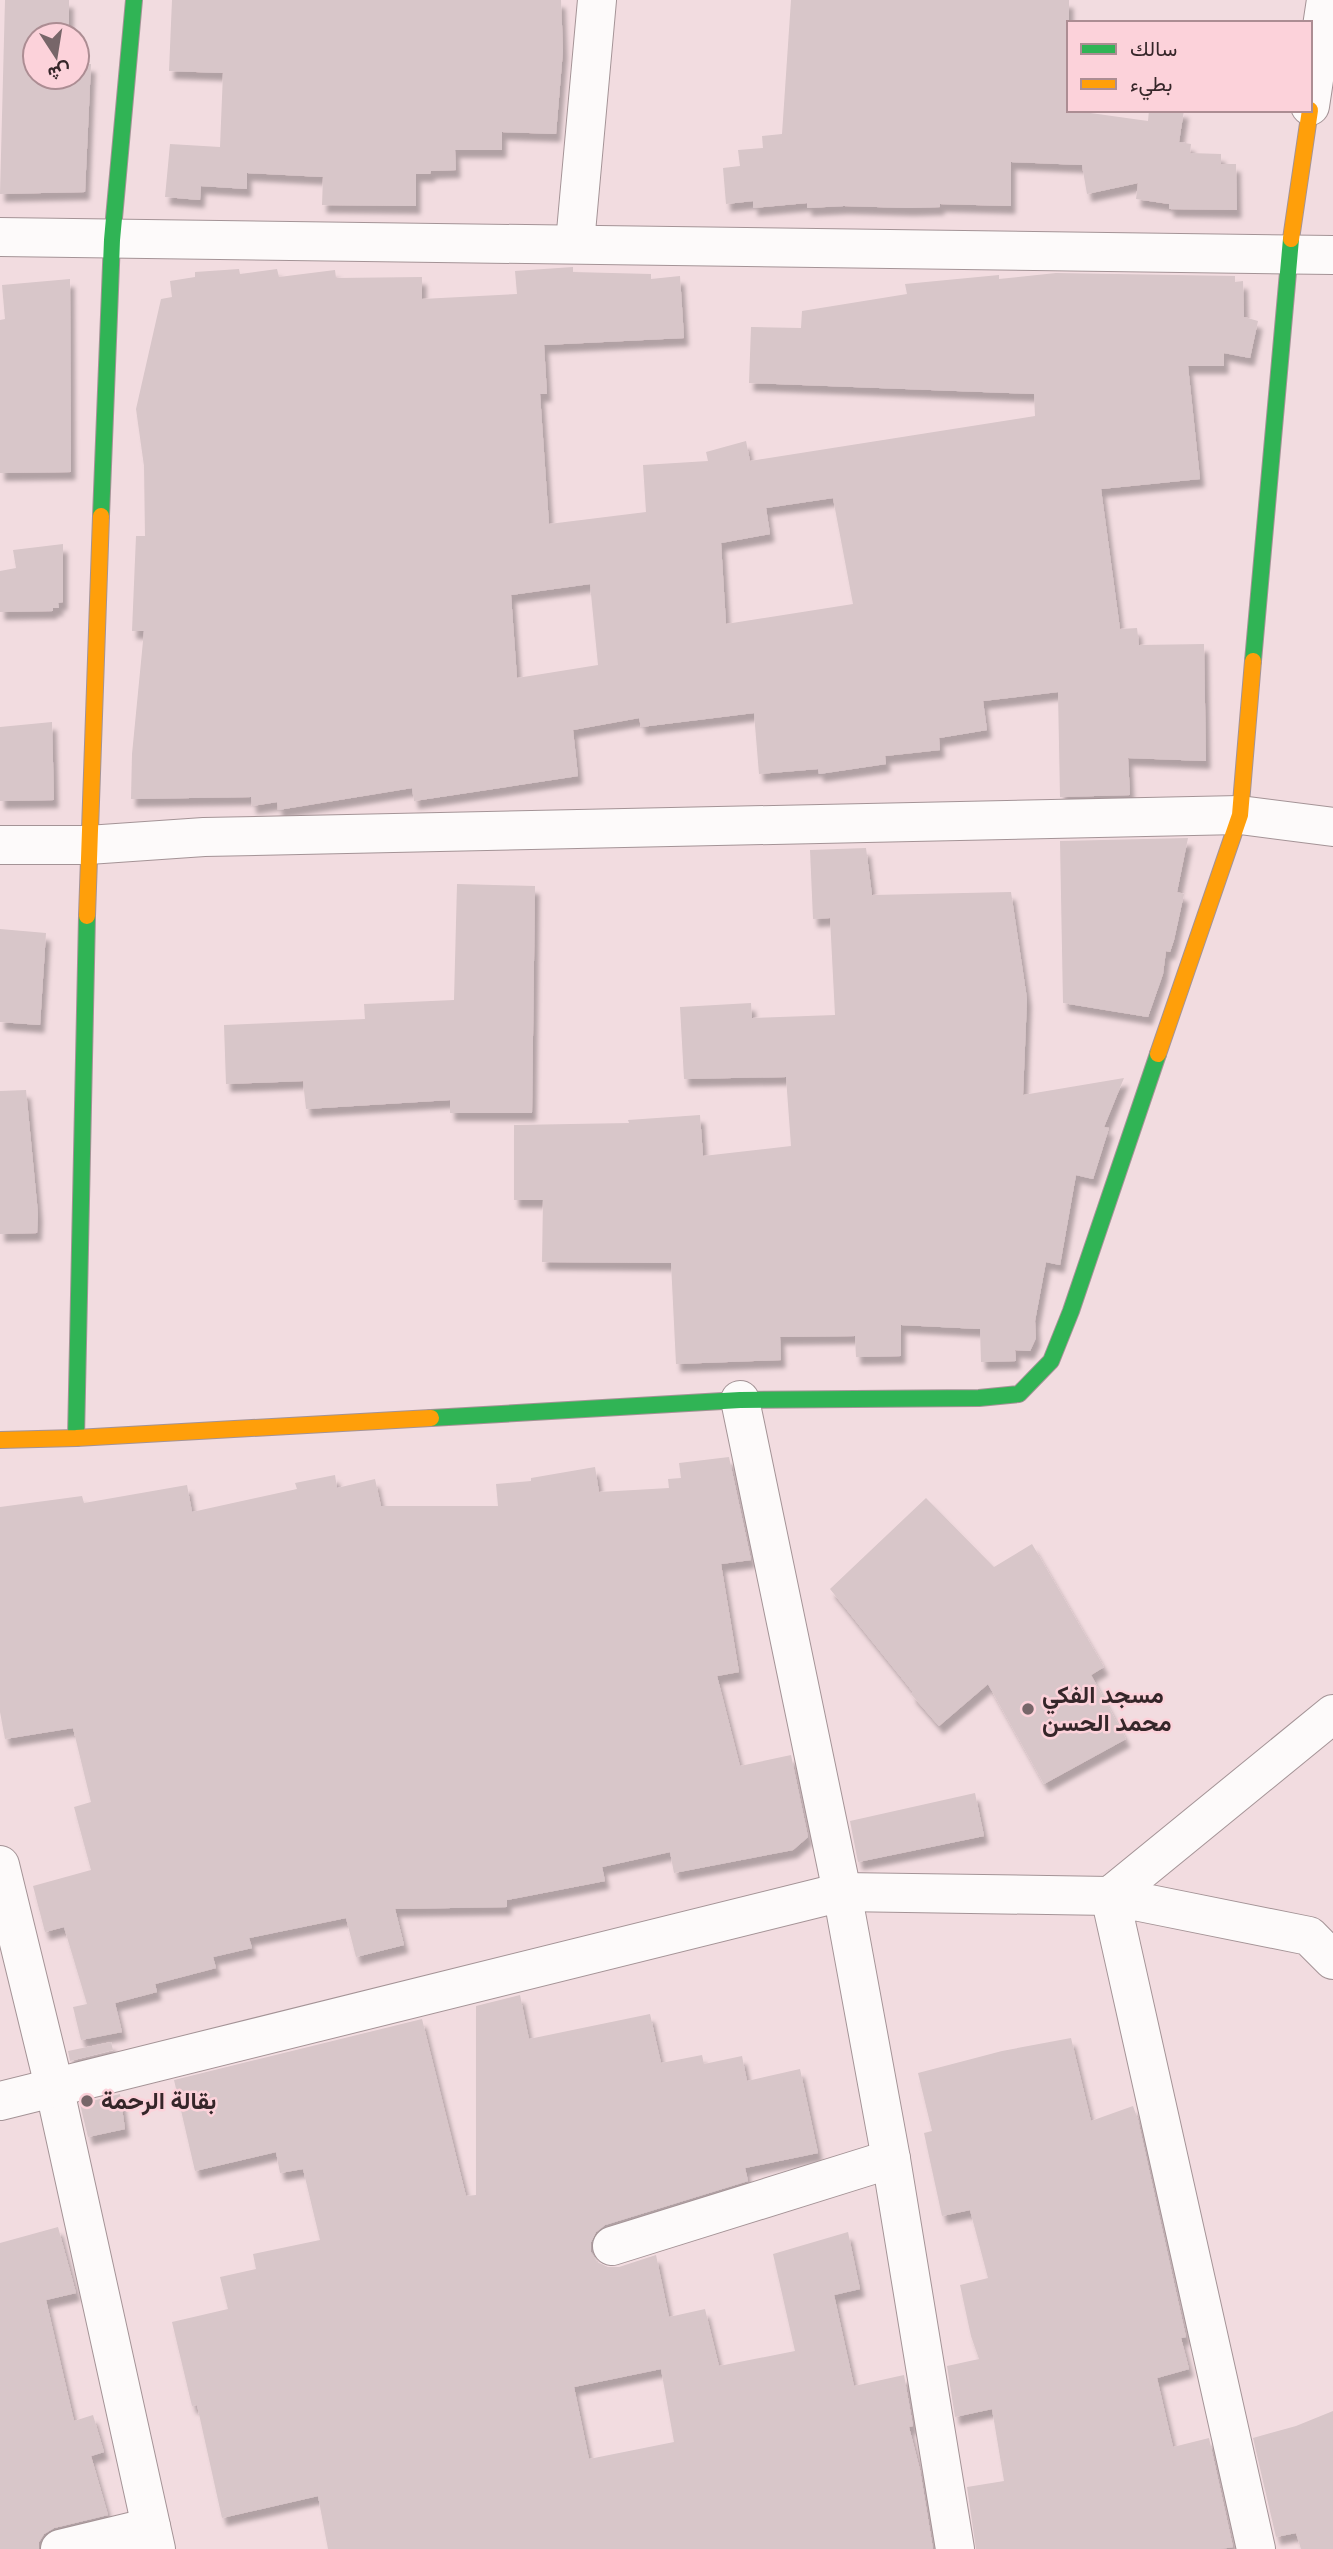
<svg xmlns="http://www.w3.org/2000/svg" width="1333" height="2549" font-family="'IBM Plex Sans',Vazirmatn,sans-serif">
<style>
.building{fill:#d8c6c9;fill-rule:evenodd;filter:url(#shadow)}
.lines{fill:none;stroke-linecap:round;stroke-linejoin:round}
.street-casing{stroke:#a49396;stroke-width:40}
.fast-casing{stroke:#a49396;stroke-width:18}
.slow-casing{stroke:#a49396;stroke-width:18}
.street{stroke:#fdfafa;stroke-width:38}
.fast{stroke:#30b455;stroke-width:16}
.slow{stroke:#ff9f0a;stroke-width:16}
.poi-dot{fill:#776669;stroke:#fcd2da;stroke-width:2.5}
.labels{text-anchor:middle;stroke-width:5;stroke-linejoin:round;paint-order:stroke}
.poi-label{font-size:24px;font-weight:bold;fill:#352629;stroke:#fcd2da;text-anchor:start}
</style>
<defs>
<filter id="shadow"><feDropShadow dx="4.5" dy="8" stdDeviation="2" flood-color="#0004"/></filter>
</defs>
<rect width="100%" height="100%" fill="#f2dce0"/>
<!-- building -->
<g class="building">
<path d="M5,0h64v35h-34v42h42v-13h14l-6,128 -85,2z"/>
<path d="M172,0h389l2,50 -7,84 -54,-2v18h-47l1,20 -25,1 -1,3h-14v32l-94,-1 1,-28 -76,-4v16l-46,-3 -1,14 -35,-3 5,-53 50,3 3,-74 -54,-2z"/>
<path d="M791,0h278v110l79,11 1,-11h35l-5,32 12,2 -1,9 31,1v10h15l1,46 -68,-1v-5l-33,-5 2,-16 -51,11 -5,-29 -71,-3v44l-71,-2v3l-31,1 -65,-2 -37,2v-5l-54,5v-7l-27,3 -3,-36 17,-2 -2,-16 25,-2 -1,-12 20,-2z"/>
<path d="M573,267v5l78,2v5l29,-3 4,62 -140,7 3,49h-7l9,130 97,-12 -3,-47 65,-4 -2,-9 40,-11 4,20 285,-45 -1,-22 -285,-11 2,-56 50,1 1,-17 105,-17 -2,-10 94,-9v4l57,-6 179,3v6l8,-1 1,36 14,4 -8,37 -26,-5v13h-36l12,113 -99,10 19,140 17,-1 2,17 65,-1 2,117 -78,-3 2,37 -70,2 -2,-105 -75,9 4,29 -48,8 1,12 -55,6 1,8 -67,10 -1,-5 -59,5 -5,-61 -113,14 -2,-9 -66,12 5,46 -164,25 -2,-13 -134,22 -1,-8 -25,4 -1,-9 -120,2 1,-45 12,-123h-12l4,-95h9l-1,-70 -8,-57 25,-110 11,-2 -2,-16 25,-4v-5l44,-3 1,5 37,-5 2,8 56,-7 1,8 86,-1v22l95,-5 -2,-23zM833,498l20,106 -127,20 -5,-81 49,-9 -4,-26zM590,584l8,81 -81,13 -6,-83z"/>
<path d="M70,279l1,193 -71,1v-153l5,-1 -3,-34z"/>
<path d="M63,544v58l-5,1 1,5h-6v3l-53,1v-41l16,-3 -3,-18z"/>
<path d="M52,722l2,78 -54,1v-74z"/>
<path d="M1188,838l-11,54 7,2 -10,46 -4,12 -4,-1 -3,23 -15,43 -85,-14 -3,-162z"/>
<path d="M866,848l6,47 139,-3 16,107 -4,96 101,-17 -20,49 5,1 -16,51 -17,-4 -16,90 -14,-3 -11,59 1,17 -6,13 -15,-1 1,11 -35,1 -1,-33 -79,-4v31l-45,1 -1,-21 -75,1 1,23 -105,4 -5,-101 -129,-1 1,-62h-29v-75l115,-2 -1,-3 72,-5 3,41 88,-10 -5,-69 -102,2 -4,-72 71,-4 1,15 83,-3 -5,-97 -17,1 -3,-69z"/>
<path d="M457,884l78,2 -3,227h-82v-13l-144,9 -3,-28 -77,3 -2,-59 141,-6 -1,-15 90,-4z"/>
<path d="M0,929l46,4 -6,92 -40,-3z"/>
<path d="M26,1090l12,124 -1,19 -37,1v-143z"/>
<path d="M729,1457l22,103 -30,4 18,108 -22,4 23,90 51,-11 17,82 -15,13 -119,23 -4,-21 -68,15 3,14 -98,19v7l-112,2 9,36 -48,12 -10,-39 -97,20 3,10 -39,9 3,11 -61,16 2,8 -42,11 7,29 -41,8 -8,-33 14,-3 -23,-77 -19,5 -12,-46 58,-16 -17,-63 17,-5 -18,-74 -68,11 -5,-27v-205l82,-11 2,7 103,-18 5,27 105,-23 -2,-6 40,-8 2,13 38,-9 6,27h117l-2,-22 35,-3v-3l64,-11 4,25 70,-4 -1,-9 13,-1 -2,-15z"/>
<path d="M926,1498l68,69 38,-23 72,123 -13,8 35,64 -82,45 -56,-100 -49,42 -28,-32 2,-2 -83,-103z"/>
<path d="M975,1793l9,43 -126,26 -8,-41z"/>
<path d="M520,1995l9,44 121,-25 11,49 41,-8 2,9 38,-8 5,25 53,-12 18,84 -73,15 3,13 -143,44 -9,7 -5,10v10l6,10 11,5h11l37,-12 13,62 36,-8 14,57 76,-15 -22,-97 75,-22 12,57 -26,6 20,91 50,-11 9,51 -4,1 11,43 13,79h-605l-10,-53 -96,22 -25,-113 -5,1 -20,-84 56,-13 -8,-32 36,-8 -3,-15 67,-14 -17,-71 -23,4 -4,-21 -81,19 -21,-91 248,-61 44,177 10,-1v-189zM661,2369l13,73 -85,17 -15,-72z"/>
<path d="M1071,2038l20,83 42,-15 5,14 48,217 -5,1 8,31 -32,9 16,69 36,-9 24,109 -12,2h-245l-9,-62 37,-6 -12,-72 -37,8 -8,-51 32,-7 -8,-23 -11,-51 28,-7 -18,-68 -28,6 -18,-83 8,-2 -14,-58 84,-22z"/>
<path d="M111,2042l2,8 -43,11 -2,-10z"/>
<path d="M120,2094l5,35 -37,8 -8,-33z"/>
<path d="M58,2227l18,66 -30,7 28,121 19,-6 11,37 -13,4 17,59 -54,13 -10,6 -5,8v7h-39v-306z"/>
<path d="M1333,2411v138h-32l-5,-16 -20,4 -23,-99 43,-12z"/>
</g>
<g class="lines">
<!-- street casing -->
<g class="street-casing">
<g id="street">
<path d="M1310,106l16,-106"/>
<path d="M0,237l1333,18"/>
<path d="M575,243l22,-243"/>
<path d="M0,845h88l116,-8 1036,-22 93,12"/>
<path d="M740,1400l102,492 49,267 64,390"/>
<path d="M0,1865l54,221 102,463"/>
<path d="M0,2101l842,-209 268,4 223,-182"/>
<path d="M612,2246l279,-87"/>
<path d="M60,2549l91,-22"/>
<path d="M1256,2549l-146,-653 199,40 24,24"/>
</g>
</g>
<!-- fast casing -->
<g class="fast-casing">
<g id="fast">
<path d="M101,516l11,-276 22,-240"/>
<path d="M1253,661l38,-422"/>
<path d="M431,1418l309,-18 239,-2 40,-4 32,-33 20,-50 87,-257"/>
<path d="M76,1438l11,-522"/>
</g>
</g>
<!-- slow casing -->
<g class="slow-casing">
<g id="slow">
<path d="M1291,239l19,-129"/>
<path d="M87,916l14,-400"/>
<path d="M1158,1054l82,-239 13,-154"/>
<path d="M0,1440l76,-2 355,-20"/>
</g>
</g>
<!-- street -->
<use href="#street" class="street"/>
<!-- fast -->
<use href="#fast" class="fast"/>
<!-- slow -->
<use href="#slow" class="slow"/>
</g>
<!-- markers -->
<g class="poi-dot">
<circle cx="1028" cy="1709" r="7"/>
<circle cx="87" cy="2101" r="7"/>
</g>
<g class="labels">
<!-- poi labels -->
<g class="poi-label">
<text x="1042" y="1703">مسجد الفكي<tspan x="1042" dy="28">محمد الحسن</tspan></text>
<text x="101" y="2109">بقالة الرحمة</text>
</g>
</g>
<!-- legend -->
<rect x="1067" y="21" width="245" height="91" fill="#fcd2da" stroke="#ac8d93" stroke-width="2"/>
<rect x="1081" y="44" width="35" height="10" fill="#30b455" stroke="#ac8d93" stroke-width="2"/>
<text x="1130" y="56" font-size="21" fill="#352629">سالك</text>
<rect x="1081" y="79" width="35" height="10" fill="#ff9f0a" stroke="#ac8d93" stroke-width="2"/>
<text x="1130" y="91" font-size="21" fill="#352629">بطيء</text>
<!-- north arrow -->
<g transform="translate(56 56) rotate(168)"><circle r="33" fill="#fcd2da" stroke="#ac8d93" stroke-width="2"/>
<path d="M0-5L12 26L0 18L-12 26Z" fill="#776669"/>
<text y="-10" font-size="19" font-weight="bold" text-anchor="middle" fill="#352629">ش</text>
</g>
</svg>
